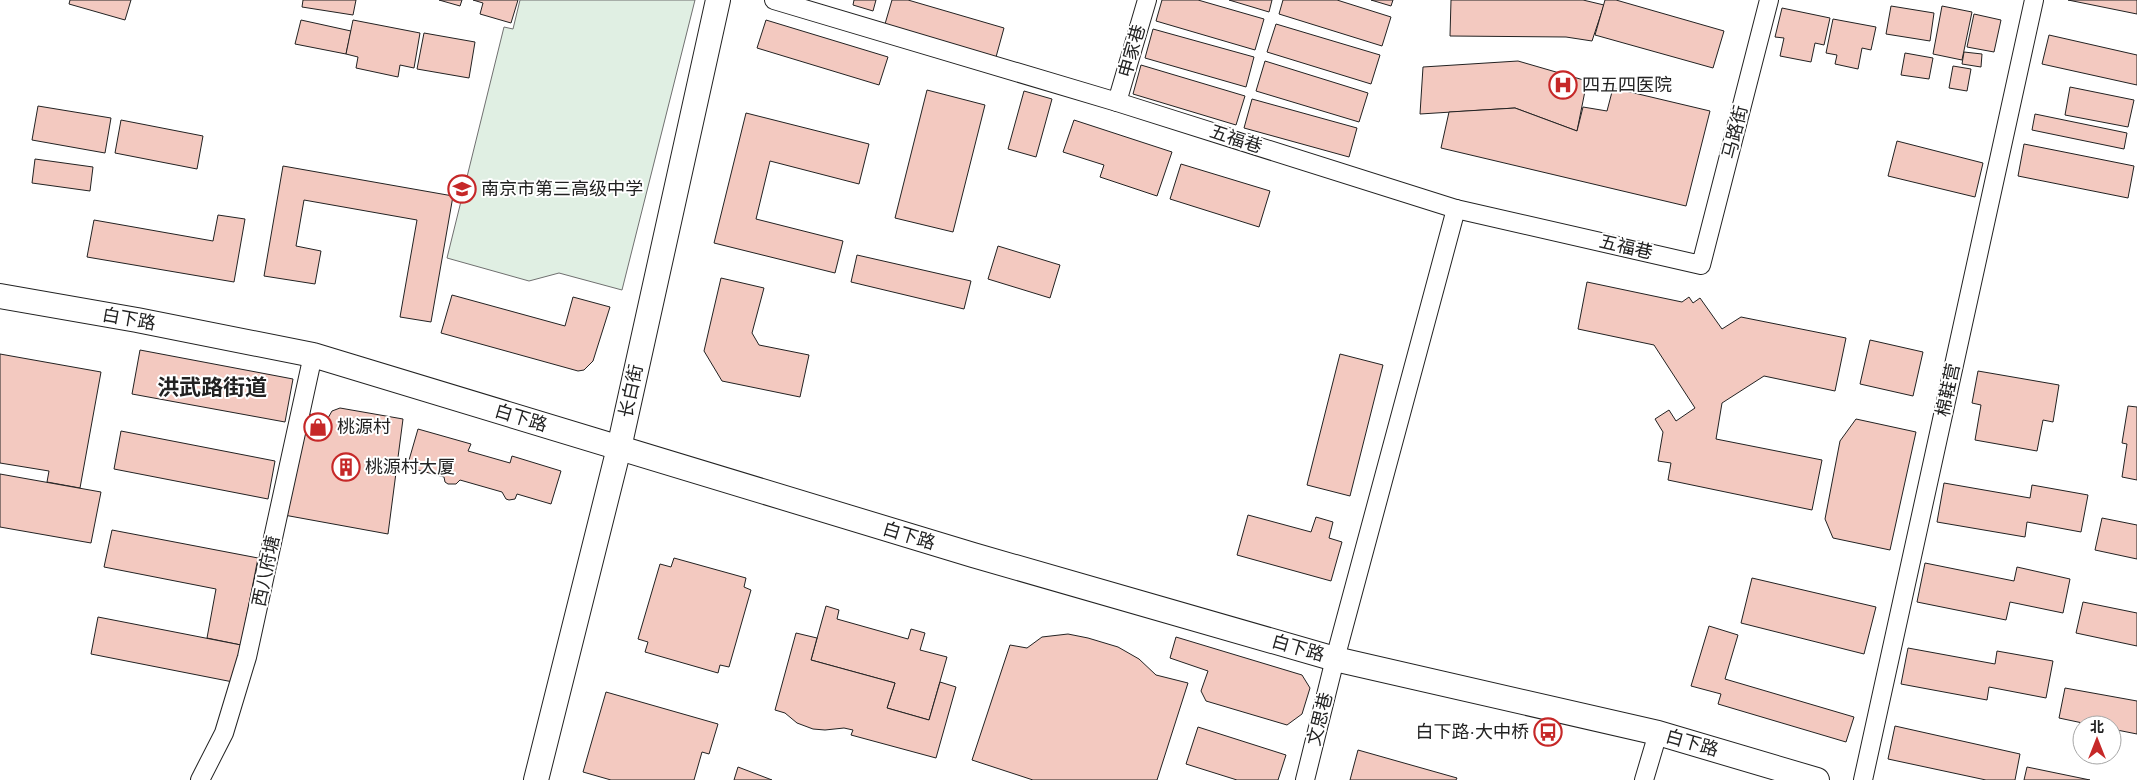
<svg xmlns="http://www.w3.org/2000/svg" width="2137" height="780" font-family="Jost,'Noto Sans SC',sans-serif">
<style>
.green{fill:#e0efe3;stroke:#6f6f6f}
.building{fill:#f3c9c0;stroke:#222}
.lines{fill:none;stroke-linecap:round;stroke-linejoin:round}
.street-casing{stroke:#222;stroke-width:20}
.secondary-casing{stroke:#222;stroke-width:26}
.street{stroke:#fff;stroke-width:18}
.secondary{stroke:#fff;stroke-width:24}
.labels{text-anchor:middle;stroke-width:4;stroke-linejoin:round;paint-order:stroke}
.street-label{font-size:18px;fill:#222;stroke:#fff}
.poi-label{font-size:18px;fill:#222;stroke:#fff;text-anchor:start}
.district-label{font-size:22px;font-weight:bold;fill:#222;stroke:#fff}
</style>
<rect width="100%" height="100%" fill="#fff"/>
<!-- green -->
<path class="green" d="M520,0h175l-73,290 -63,-17 -30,8 -82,-23 57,-231 9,2z"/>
<!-- building -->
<g class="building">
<path d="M70,0h61l-6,20 -56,-16z"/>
<path d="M303,0h53l-3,15 -51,-8z"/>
<path d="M439,0h23l-2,6z"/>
<path d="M473,0h45l-7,23 -31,-9 3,-11z"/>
<path d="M854,0h22l-3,11 -20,-6z"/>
<path d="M892,0h16l96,28 -8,29 -111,-33z"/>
<path d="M1162,0h36l66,19 -9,31 -99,-29z"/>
<path d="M1229,0h43l-3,12z"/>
<path d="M1283,0h54l54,17 -9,29 -103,-32z"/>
<path d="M1371,0h22l-2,6z"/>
<path d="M1451,0h132l21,5 -12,36 -26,-4 -116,-1z"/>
<path d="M1605,0h11l108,31 -11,37 -118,-33z"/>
<path d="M2068,0h69v14z"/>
<path d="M1891,6l43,7 -4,28 -44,-7z"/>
<path d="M1942,6l30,6 -10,48 -29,-6z"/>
<path d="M1782,8l48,10 -6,27 -9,-2 -4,19 -31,-6 4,-18 -9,-1z"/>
<path d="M1974,14l27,6 -7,32 -27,-5z"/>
<path d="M1833,19l43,8 -5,23 -9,-2 -4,21 -23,-5 2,-9 -11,-2z"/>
<path d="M301,20l50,11 -5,23 -51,-10z"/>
<path d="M353,20l67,13 -6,35 -14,-3 -2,12 -42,-9 2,-11 -12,-3z"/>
<path d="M766,20l122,37 -9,28 -122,-37z"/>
<path d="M1276,24l104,31 -9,29 -104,-32z"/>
<path d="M1153,29l101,28 -8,30 -101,-29z"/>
<path d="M424,33l51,9 -6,36 -52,-9z"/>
<path d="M2049,35l88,20v30l-95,-21z"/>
<path d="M1964,52l18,2 -1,13 -19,-3z"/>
<path d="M1905,53l28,5 -4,21 -28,-4z"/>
<path d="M1265,61l103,32 -9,29 -103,-31z"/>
<path d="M1518,61l69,20 -10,50 -62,-23 -95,6 3,-47z"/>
<path d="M1141,65l104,31 -9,29 -103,-31z"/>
<path d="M1953,66l18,3 -4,22 -18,-3z"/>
<path d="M2070,87l64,13 -6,27 -63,-12z"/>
<path d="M1613,88l97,23 -24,95 -245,-58 8,-36 66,-4 62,23 6,-24 24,4z"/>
<path d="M927,90l58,15 -32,127 -58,-14z"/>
<path d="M1024,91l28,8 -16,58 -28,-8z"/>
<path d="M1252,99l105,29 -8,29 -105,-29z"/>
<path d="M38,106l73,12 -6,35 -73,-13z"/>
<path d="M746,113l123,31 -10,40 -89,-23 -14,58 87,22 -8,32 -121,-30z"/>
<path d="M2035,114l92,19 -3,16 -92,-19z"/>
<path d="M121,120l82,16 -6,33 -82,-16z"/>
<path d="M1074,120l98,32 -15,44 -57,-19 4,-12 -41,-13z"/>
<path d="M1897,141l86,22 -8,34 -87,-21z"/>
<path d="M2024,144l110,22 -6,32 -110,-22z"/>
<path d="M35,159l58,8 -3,24 -58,-8z"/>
<path d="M1181,164l89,27 -11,36 -89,-28z"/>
<path d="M283,166l170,30 -22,126 -31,-5 17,-97 -113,-20 -8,46 25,5 -6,33 -51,-8z"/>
<path d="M218,215l27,4 -11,63 -147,-25 7,-37 119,21z"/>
<path d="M998,246l62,19 -10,33 -62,-19z"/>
<path d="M857,255l114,26 -7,28 -113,-27z"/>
<path d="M721,278l43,10 -12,45 7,12 50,10 -9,42 -78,-16 -18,-30z"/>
<path d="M1587,282l95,20 7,-5 4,6 7,-5 22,31 19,-12 105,21 -11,53 -71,-15 -42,27 -6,36 106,21 -10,50 -144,-30 3,-17 -13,-2 5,-29 -8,-13 14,-9 7,11 19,-13 -41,-63 -76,-16z"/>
<path d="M452,295l113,31 8,-29 37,10 -17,54 -9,9 -6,1 -137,-38z"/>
<path d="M1870,340l53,12 -10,44 -53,-12z"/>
<path d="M140,350l153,29 -8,43 -153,-28z"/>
<path d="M0,354l101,18 -21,116 -33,-6 2,-11 -49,-8z"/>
<path d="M1340,354l43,11 -33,131 -43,-11z"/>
<path d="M1978,371l81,14 -6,37 -10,-2 -6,31 -62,-11 6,-35 -9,-2z"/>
<path d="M2128,406l9,1v73l-15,-3 5,-33 -5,-1z"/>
<path d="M340,408l63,11 -15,115 -104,-19 25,-101 19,4 4,-7z"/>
<path d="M1856,419l60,13 -26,118 -57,-12 -8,-19 15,-78z"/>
<path d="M418,429l53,15 -3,7 42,12 2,-7 49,15 -10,33 -34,-10 -2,5 -6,1 -3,-1 -4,-7 -42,-12 -4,4h-8l-3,-2 -1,-5 -37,-10z"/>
<path d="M121,431l154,30 -7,38 -154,-30z"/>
<path d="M0,474l101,18 -10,51 -91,-16z"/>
<path d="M1944,483l86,15 2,-13 56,10 -7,37 -54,-10 -2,15 -88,-15z"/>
<path d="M1248,515l63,17 5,-15 17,5 -4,16 13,4 -11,39 -94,-26z"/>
<path d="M2102,518l35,7v34l-42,-9z"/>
<path d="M112,530l146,28 -17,87 -34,-7 9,-49 -112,-22z"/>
<path d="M674,558l72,20 -2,9 7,3 -22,77 -9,-2 -2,8 -73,-21 3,-10 -10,-3 22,-75 11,3z"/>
<path d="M1925,563l89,18 3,-14 53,12 -7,34 -53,-11 -4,18 -89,-18z"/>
<path d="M1752,578l124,29 -12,47 -123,-31z"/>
<path d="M2083,602l54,11v33l-61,-13z"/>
<path d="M826,606l13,4 -2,9 71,20 3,-10 14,4 -5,17 27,7 -18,63 -42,-12 8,-25 -84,-23z"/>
<path d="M98,617l143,28 -8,37 -142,-28z"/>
<path d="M1709,626l29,9 -13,44 129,38 -8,25 -128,-38 3,-10 -30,-8z"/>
<path d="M796,633l21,5 -6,22 84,23 -8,25 42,12 11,-38 16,5 -20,71 -85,-23 2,-5 -9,-2 -19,2 -12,-1 -16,-6 -12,-10 -10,-3z"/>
<path d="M1068,634l20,4 30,9 21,12 17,16 32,8 -31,97h-124l-61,-20 38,-115 17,3 15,-11z"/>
<path d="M1176,637l126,38 8,13 -8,26 -15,11 -81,-24 -5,-10 7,-20 -38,-13z"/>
<path d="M1908,648l87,16 2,-13 56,10 -7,37 -57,-11 -2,13 -86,-16z"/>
<path d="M2065,688l72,13v33l-25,-5v-4h-20l-33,-7z"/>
<path d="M606,692l112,32 -9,30 -7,-2 -8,28h-83l-28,-8z"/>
<path d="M1895,726l125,28 -5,26h-29l-98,-21z"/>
<path d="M1198,727l88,28 -8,25h-41l-51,-16z"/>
<path d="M1358,750l99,28 -1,2h-106z"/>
<path d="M738,767l34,13h-38z"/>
<path d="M2027,767l63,13h-66z"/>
</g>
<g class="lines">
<!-- street casing -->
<g class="street-casing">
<g id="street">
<path d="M774,0l343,102 339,107 245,56 68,-265"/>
<path d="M1117,102l30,-102"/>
<path d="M200,780l24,-47 23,-76 66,-302"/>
<path d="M1305,780l30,-121 121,-450"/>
<path d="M1644,780l14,-47"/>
<path d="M1863,780l171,-780"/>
</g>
</g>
<!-- secondary casing -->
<g class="secondary-casing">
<g id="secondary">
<path d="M0,296l137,24 176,35 660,200 362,104 323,74 159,47"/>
<path d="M536,780l83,-332 99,-448"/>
</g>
</g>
<!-- street -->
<use href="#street" class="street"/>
<!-- secondary -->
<use href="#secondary" class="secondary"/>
</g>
<!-- icons -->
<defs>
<g id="hospital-ring" transform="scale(1.4375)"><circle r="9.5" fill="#fff" stroke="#c62828" stroke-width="1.5"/><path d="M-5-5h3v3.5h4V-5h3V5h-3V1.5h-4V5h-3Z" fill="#c62828"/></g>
<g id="school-ring" transform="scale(1.4375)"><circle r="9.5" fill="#fff" stroke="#c62828" stroke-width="1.5"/><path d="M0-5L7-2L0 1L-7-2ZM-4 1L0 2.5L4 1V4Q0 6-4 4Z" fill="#c62828"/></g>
<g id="shop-ring" transform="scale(1.4375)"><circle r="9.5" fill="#fff" stroke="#c62828" stroke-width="1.5"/><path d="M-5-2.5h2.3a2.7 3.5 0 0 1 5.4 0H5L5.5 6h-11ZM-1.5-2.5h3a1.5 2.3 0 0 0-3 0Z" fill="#c62828"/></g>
<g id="building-ring" transform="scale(1.4375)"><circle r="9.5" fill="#fff" stroke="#c62828" stroke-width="1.5"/><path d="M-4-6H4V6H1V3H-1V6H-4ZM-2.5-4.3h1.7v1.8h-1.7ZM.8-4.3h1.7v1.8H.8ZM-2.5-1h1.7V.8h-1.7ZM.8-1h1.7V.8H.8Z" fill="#c62828"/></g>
<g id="bus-ring" transform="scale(1.4375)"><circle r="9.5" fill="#fff" stroke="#c62828" stroke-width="1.5"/><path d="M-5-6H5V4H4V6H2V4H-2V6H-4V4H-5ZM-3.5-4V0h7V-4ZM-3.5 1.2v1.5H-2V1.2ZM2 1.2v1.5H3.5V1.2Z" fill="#c62828"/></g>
</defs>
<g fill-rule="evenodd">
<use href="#hospital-ring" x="1563" y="85"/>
<use href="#school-ring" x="462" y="189"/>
<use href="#shop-ring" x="318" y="427"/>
<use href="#building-ring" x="346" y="467"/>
<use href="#bus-ring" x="1548" y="732"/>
</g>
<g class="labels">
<!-- street labels -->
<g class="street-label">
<text transform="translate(1132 51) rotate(-74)" y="6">申家巷</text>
<text transform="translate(1735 132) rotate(-76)" y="6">马路街</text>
<text transform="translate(1236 139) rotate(18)" y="6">五福巷</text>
<text transform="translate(1626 247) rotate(13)" y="6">五福巷</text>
<text transform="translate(129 319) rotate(10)" y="6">白下路</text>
<text transform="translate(1948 390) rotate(-78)" y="6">棉鞋营</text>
<text transform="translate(631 391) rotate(-78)" y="6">长白街</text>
<text transform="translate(521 418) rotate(17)" y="6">白下路</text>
<text transform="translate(909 536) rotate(17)" y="6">白下路</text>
<text transform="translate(266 571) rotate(-78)" y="6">西八府塘</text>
<text transform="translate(1298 648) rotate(16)" y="6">白下路</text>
<text transform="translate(1320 719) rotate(-76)" y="6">文思巷</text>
<text transform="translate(1692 743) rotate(16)" y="6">白下路</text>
</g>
<!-- poi labels -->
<g class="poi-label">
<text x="1582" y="91">四五四医院</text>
<text x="481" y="195">南京市第三高级中学</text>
<text x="337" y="433">桃源村</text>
<text x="365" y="473">桃源村大厦</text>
<text x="1529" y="738" text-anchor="end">白下路·大中桥</text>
</g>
<!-- district labels -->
<g class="district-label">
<text x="212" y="395">洪武路街道</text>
</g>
</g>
<!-- north arrow -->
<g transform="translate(2097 740)"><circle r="24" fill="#ffffff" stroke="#a7a7a7"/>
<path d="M0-4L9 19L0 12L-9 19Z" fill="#c62828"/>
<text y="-8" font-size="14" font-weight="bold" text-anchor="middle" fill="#222222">北</text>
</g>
</svg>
